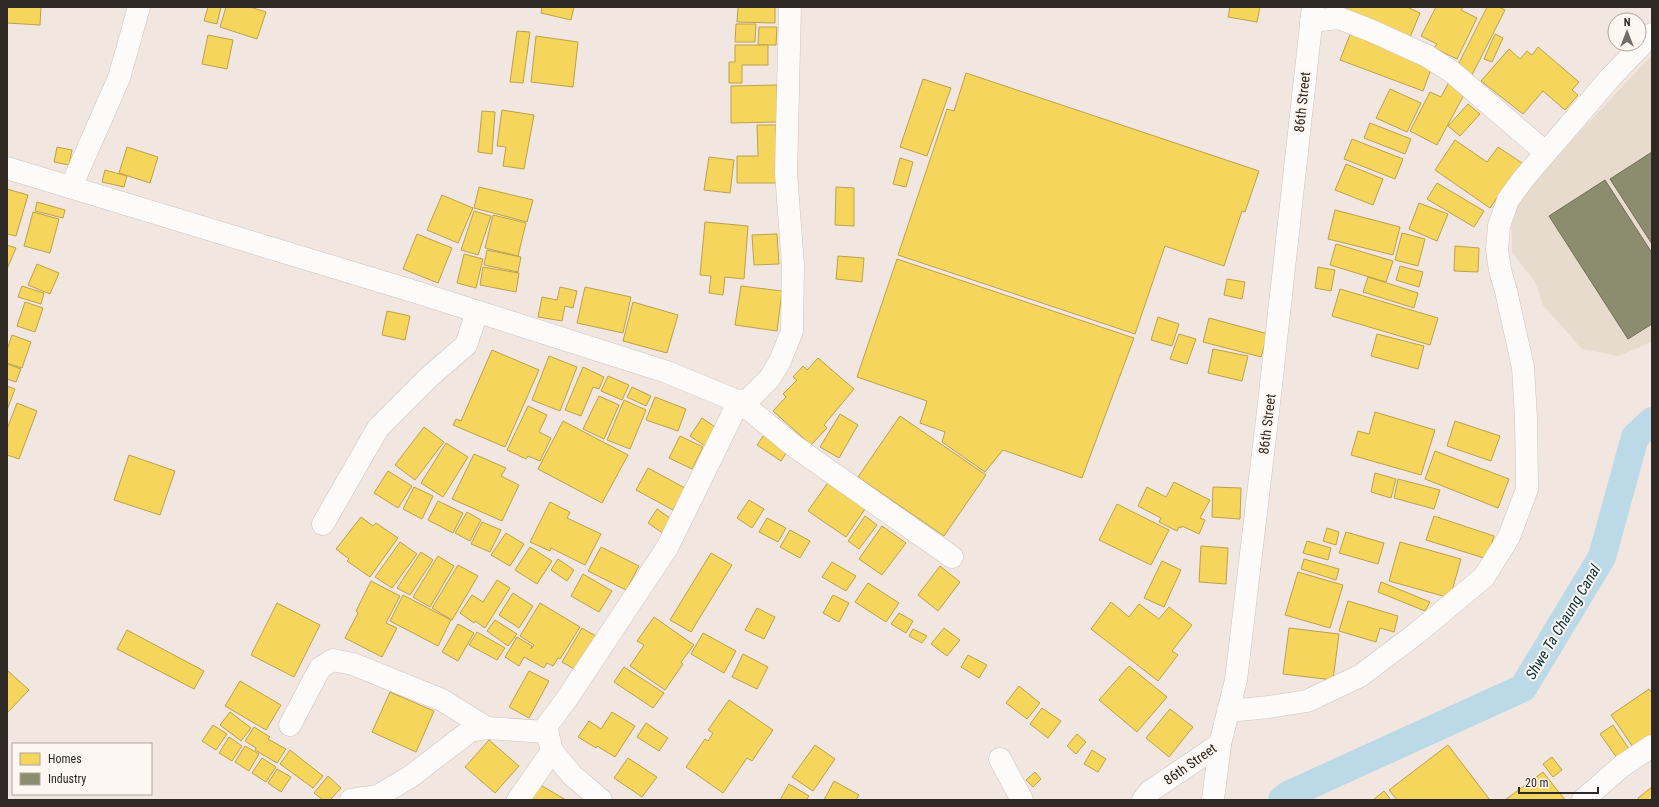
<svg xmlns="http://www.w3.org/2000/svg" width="1659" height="807" font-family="'Roboto Condensed',sans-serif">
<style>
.industrial{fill:#e7dbcd}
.homes{fill:#f6d55c;stroke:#bba14b}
.industry{fill:#8c8c6e;stroke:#706e58}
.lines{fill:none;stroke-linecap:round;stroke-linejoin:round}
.canal{stroke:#bbd9e6;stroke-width:28}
.minor-casing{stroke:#ccc4be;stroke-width:23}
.minor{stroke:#fdfbfa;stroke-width:22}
.labels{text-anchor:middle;stroke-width:4;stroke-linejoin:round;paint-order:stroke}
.street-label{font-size:14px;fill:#302923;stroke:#fef6f0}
.water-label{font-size:15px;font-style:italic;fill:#03303f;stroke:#fef6f0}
</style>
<rect width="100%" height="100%" fill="#f2e7e0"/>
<!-- industrial -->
<path class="industrial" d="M1652,55v287l-34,14 -36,-7 -39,-44 -8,-23 -23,-30 -1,-47z"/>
<!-- homes -->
<g class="homes">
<path d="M7,7h34l-1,18 -33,-2z"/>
<path d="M208,7h13l-4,17 -13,-3z"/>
<path d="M226,7h24l16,5 -9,27 -37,-12z"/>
<path d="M542,7h32l-3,13 -30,-7z"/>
<path d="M738,7h37v16l-38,-1z"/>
<path d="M1230,7h30l-3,15 -29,-5z"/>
<path d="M1334,7h73l13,6 -12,29 -75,-31z"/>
<path d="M1436,7h27l-2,3 16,8 -20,41 -23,-11 3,-4 -16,-8z"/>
<path d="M1487,7h12l6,3 -33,65 -15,-8z"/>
<path d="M736,24h20l-1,18h-20z"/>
<path d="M759,27h18l-1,18h-18z"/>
<path d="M517,31l13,1 -7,51 -13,-1z"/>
<path d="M1351,32l82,32 -10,27 -83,-31z"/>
<path d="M1495,34l8,4 -11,24 -8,-3z"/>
<path d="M208,35l25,5 -6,29 -25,-5z"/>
<path d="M536,36l42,6 -5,45 -42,-5z"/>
<path d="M735,45h33v20h-26v18h-13v-21h6z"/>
<path d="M1538,47l41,35 -7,8 6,5 -13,15 -22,-19 -20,23 -42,-33 28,-32 11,10 7,-8 5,4z"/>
<path d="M966,73l293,98 -14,41 -3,-1 -18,55 -59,-20 -30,88 -237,-79 49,-146 7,2z"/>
<path d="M923,79l28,9 -24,68 -27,-9z"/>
<path d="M1449,82l17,9 -29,54 -27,-14 20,-39 11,5z"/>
<path d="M777,85v37l-46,1v-37z"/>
<path d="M1390,89l31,14 -14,29 -31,-14z"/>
<path d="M1468,104l12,10 -20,22 -12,-10z"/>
<path d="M502,110l32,5 -10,54 -21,-3 3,-19 -9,-1z"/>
<path d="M482,111l13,1 -3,42 -14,-2z"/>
<path d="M1370,123l41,16 -6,15 -41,-16z"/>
<path d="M757,125h19l2,58h-41v-27h21z"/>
<path d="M1352,139l51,20 -8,20 -51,-20z"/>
<path d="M1455,140l32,22 11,-15 27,18 -15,14 -20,29 -55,-38z"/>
<path d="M57,147l15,3 -3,15 -15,-3z"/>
<path d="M127,147l31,10 -8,26 -31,-10z"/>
<path d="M709,157l25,3 -4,33 -26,-3z"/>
<path d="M900,158l13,4 -7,25 -13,-3z"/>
<path d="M1346,164l37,15 -10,26 -38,-15z"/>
<path d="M105,170l22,6 -3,11 -22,-5z"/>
<path d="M1437,183l47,28 -10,16 -47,-28z"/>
<path d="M479,187l54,13 -6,22 -53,-14z"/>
<path d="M836,187l18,1v38l-19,-1z"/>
<path d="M7,189l21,6 -12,41 -9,-2z"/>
<path d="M442,195l31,13 -15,35 -31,-13z"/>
<path d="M37,202l28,8 -2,8 -28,-7z"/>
<path d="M1419,203l29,11 -11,27 -28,-12z"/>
<path d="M1335,210l65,17 -7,28 -65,-16z"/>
<path d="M474,211l17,5 -13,39 -17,-5z"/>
<path d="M33,212l26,7 -9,34 -26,-7z"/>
<path d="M493,215l33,8 -8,33 -33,-8z"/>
<path d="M705,222l43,4 -4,53 -19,-2 -2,18 -14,-2 2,-17 -11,-1z"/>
<path d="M1402,233l23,6 -7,27 -23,-6z"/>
<path d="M417,234l35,14 -14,35 -35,-14z"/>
<path d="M777,234l2,30 -25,1 -2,-30z"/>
<path d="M1336,244l57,17 -7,21 -56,-17z"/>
<path d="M7,245l9,3 -9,21z"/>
<path d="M1455,246l24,2 -1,24 -24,-1z"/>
<path d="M487,250l34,7 -3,15 -34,-7z"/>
<path d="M464,254l19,5 -7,29 -19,-5z"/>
<path d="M838,256l26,2 -2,24 -26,-3z"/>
<path d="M897,259l237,79 -52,140 -79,-28 -18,22 -43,-30 3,-10 -25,-9 7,-22 -70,-24z"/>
<path d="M37,264l22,9 -9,21 -22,-9z"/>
<path d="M1400,266l23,6 -4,15 -23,-7z"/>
<path d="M483,267l36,6 -3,19 -36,-7z"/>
<path d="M1318,267l17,3 -4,21 -16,-3z"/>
<path d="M1368,277l50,16 -4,15 -51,-16z"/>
<path d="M1227,279l18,3 -3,17 -18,-4z"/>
<path d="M22,286l22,7 -3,11 -23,-7z"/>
<path d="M741,286l41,5 -5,40 -42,-6z"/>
<path d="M560,287l17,4 -4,17 -8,-2 -3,15 -24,-4 4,-20 15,3z"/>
<path d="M585,287l46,10 -8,36 -46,-10z"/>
<path d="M1340,289l98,29 -8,27 -98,-29z"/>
<path d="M25,302l18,6 -8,24 -18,-6z"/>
<path d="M633,302l45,13 -11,38 -44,-12z"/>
<path d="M387,311l23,5 -5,24 -23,-5z"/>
<path d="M1158,317l21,7 -7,22 -21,-6z"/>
<path d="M1209,318l59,16 -7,23 -58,-15z"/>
<path d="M1179,334l17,5 -9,25 -17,-5z"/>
<path d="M1377,334l47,12 -6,23 -47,-13z"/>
<path d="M12,335l19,7 -9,26 -15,-5v-13z"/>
<path d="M1213,349l35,7 -6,25 -34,-8z"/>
<path d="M492,350l47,20 -34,77 -52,-22 3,-6 5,2z"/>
<path d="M549,356l28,11 -17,44 -28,-11z"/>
<path d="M818,358l36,31 -30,36 3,3 -16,17 -38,-34 13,-14 -3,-3 14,-14 -4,-3 10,-11 4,4z"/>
<path d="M7,364l14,5 -5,13 -9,-3z"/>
<path d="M583,367l21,10 -5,12 -6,-2 -12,29 -16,-6z"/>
<path d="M608,376l21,9 -7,15 -21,-9z"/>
<path d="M7,386l8,3 -8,21z"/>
<path d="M632,387l19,9 -5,10 -19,-9z"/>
<path d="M599,396l20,9 -15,34 -21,-10z"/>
<path d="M655,397l31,12 -8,22 -32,-11z"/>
<path d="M624,400l22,10 -16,39 -23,-9z"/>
<path d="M17,403l20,8 -18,48 -12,-4v-26z"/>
<path d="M528,406l19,9 -8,17 12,6 -11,23 -12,-5 -2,3 -19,-9z"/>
<path d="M1375,412l60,18 -14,45 -70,-20 7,-24 11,3z"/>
<path d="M840,414l18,11 -19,33 -19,-11z"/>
<path d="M900,416l86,59 -42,61 -86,-59z"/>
<path d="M702,418l19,13 -13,17 -18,-12z"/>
<path d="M563,421l65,34 -26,48 -64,-34z"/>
<path d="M1455,421l45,15 -9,25 -44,-15z"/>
<path d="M424,427l20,15 -29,38 -20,-15z"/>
<path d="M768,429l24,15 -11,17 -24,-16z"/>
<path d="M680,436l23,11 -11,22 -23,-11z"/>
<path d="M446,443l22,14 -25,40 -22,-14z"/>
<path d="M1435,451l74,28 -11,29 -73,-29z"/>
<path d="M474,454l32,14 -5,8 18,9 -17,36 -50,-22z"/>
<path d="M129,455l46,16 -15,44 -46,-15z"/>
<path d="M648,468l37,20 -12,22 -37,-20z"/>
<path d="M388,471l24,15 -14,22 -24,-15z"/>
<path d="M1375,473l21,6 -5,19 -20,-6z"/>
<path d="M1398,479l42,11 -6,19 -40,-11z"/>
<path d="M829,481l38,25 -21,31 -38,-26z"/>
<path d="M1174,482l36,18 -10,18 5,2 -6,14 -17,-8 -1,2 -2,-1 -2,4 -18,-9 2,-4 -23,-12 9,-19 19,10z"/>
<path d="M414,487l19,9 -11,23 -19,-10z"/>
<path d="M1213,487l28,1 -1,31 -28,-2z"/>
<path d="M749,500l15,9 -12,19 -15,-10z"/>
<path d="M438,501l25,12 -10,20 -25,-13z"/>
<path d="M550,502l20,10 -3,6 34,16 -16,31 -34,-17 -1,3 -20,-9z"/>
<path d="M1117,504l52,26 -18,35 -52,-25z"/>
<path d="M657,509l16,11 -9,14 -16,-11z"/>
<path d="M467,512l14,8 -11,21 -15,-8z"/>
<path d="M865,516l12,9 -18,24 -11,-8z"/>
<path d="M1434,516l60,20 -7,23 -61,-19z"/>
<path d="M361,517l12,9 3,-3 22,15 -28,39 -23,-16 2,-2 -13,-10z"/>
<path d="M767,518l19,10 -8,14 -19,-10z"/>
<path d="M482,522l19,8 -11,22 -19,-8z"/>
<path d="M882,526l24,17 -24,32 -23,-16z"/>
<path d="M1327,528l12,4 -3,13 -13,-4z"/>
<path d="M790,530l20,11 -10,17 -20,-11z"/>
<path d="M1346,532l38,11 -6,21 -39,-11z"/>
<path d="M506,533l18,11 -14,22 -19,-11z"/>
<path d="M1307,541l24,7 -3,12 -25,-7z"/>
<path d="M400,542l17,12 -25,34 -17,-11z"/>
<path d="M1400,542l61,17 -11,39 -61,-17z"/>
<path d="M1201,546l27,2 -2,36 -27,-2z"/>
<path d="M530,547l22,14 -15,23 -22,-14z"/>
<path d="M601,547l38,19 -13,24 -38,-19z"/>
<path d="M421,552l12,8 -23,35 -13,-7z"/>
<path d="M711,553l21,12 -41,67 -21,-12z"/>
<path d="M438,556l16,10 -24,41 -17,-10z"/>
<path d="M558,559l16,11 -7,11 -16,-11z"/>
<path d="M1304,559l35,10 -3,11 -35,-11z"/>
<path d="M1162,561l19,9 -17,37 -20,-9z"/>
<path d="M832,562l24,14 -10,15 -24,-14z"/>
<path d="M458,565l20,11 -26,44 -20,-12z"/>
<path d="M940,566l20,16 -22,29 -20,-16z"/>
<path d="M1298,572l45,13 -13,43 -45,-13z"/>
<path d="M583,574l29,17 -13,21 -28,-16z"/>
<path d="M497,580l13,8 -25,40 -10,-7 -1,2 -14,-10 12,-18 11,7z"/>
<path d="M371,581l29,15 -14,27 11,5 -15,29 -37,-19 13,-25 -2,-2z"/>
<path d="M1381,582l49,20 -5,9 -47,-19z"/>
<path d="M868,583l31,20 -13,19 -31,-20z"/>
<path d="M513,593l20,13 -14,22 -20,-13z"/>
<path d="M403,595l48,25 -13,26 -48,-25z"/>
<path d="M833,595l16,8 -10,19 -16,-9z"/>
<path d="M1348,601l50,15 -4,16 -14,-4 -4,14 -37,-11z"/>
<path d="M1111,602l18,15 10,-13 20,15 10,-12 23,18 -20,26 6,4 -20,26 -67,-52z"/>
<path d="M277,603l43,22 -26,52 -43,-22z"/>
<path d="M540,603l40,24 -20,32 -2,-1 -5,8 -6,-3 -3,5 -20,-11 -5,9 -14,-9 12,-20 15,9 -1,3 3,-4 -14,-9z"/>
<path d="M757,608l18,9 -11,22 -19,-9z"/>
<path d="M899,613l14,8 -7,12 -15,-9z"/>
<path d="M654,617l40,28 -13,17 2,2 -18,26 -35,-24 14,-21 -7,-4z"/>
<path d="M495,620l22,14 -9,12 -21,-15z"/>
<path d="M458,624l16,9 -16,28 -16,-9z"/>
<path d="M582,628l19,11 -20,34 -19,-11z"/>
<path d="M944,628l16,12 -13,16 -16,-12z"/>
<path d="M1289,628l50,6 -6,46 -50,-6z"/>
<path d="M913,629l14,7 -5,7 -13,-7z"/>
<path d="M127,630l77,41 -10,18 -77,-40z"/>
<path d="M477,632l28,16 -8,12 -28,-15z"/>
<path d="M703,633l33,18 -12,22 -33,-19z"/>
<path d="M743,654l25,13 -11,22 -25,-12z"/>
<path d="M968,655l19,10 -8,13 -18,-11z"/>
<path d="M1129,666l38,31 -30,35 -38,-32z"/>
<path d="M624,667l40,26 -11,15 -39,-26z"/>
<path d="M7,670l22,20 -22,23z"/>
<path d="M529,671l20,10 -20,37 -20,-11z"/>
<path d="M240,681l41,24 -15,25 -41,-24z"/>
<path d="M1019,686l21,17 -13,16 -21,-16z"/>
<path d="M1649,689l3,4v41l-19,13 -22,-32z"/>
<path d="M390,692l44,19 -18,41 -44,-20z"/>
<path d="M729,700l44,30 -21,31 -5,-3 -24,35 -37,-26 19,-28 3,2 5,-8 -5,-3z"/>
<path d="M1042,708l19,13 -13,17 -18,-14z"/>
<path d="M1170,709l23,18 -24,30 -23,-19z"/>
<path d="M230,712l21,16 -10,13 -21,-16z"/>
<path d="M612,712l23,14 -20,31 -18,-11 -1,2 -18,-11 11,-16 12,8z"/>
<path d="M646,723l22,15 -9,13 -22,-14z"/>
<path d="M213,725l14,9 -11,16 -14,-9z"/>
<path d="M1613,725l16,24 -12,9 -17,-24z"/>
<path d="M254,727l16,10 -2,2 18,10 -9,14 -22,-13 1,-2 -11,-7z"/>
<path d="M1077,734l9,8 -10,12 -9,-8z"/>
<path d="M229,737l13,9 -10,15 -13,-8z"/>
<path d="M489,740l30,26 -24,27 -30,-26z"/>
<path d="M815,745l20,14 -22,32 -21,-14z"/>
<path d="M1448,745l42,55h-93l-8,-10z"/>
<path d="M245,746l14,8 -10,17 -14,-9z"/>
<path d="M290,750l33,26 -10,12 -33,-24z"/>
<path d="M1092,750l14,9 -8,13 -14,-8z"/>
<path d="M1552,757l10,13 -9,7 -10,-13z"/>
<path d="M262,758l14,9 -10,15 -14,-9z"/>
<path d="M628,758l29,19 -15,20 -28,-19z"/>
<path d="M277,769l14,8 -10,15 -13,-9z"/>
<path d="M1035,772l6,7 -8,8 -7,-7z"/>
<path d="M1543,772l22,28h-60z"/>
<path d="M328,776l13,12 -11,12h-7l-9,-7z"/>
<path d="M834,781l25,14 -3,5h-32z"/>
<path d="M537,783l29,17h-40z"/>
<path d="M789,784l20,12 -3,4h-26z"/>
<path d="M1652,787v13h-13l-1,-2z"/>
<path d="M1384,791l7,9h-18z"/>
</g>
<!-- industry -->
<g class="industry">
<path d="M1652,152v92l-42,-65z"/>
<path d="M1605,180l47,73v71l-24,15 -79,-123z"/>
</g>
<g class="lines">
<!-- canal -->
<path class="canal" d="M1282,800l6,-5 235,-107 79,-131 33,-120 17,-16"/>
<!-- minor casing -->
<g class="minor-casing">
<g id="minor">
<path d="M1311,21l28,-3 33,13 55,25 25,16 93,80"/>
<path d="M7,168l412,125 248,79 65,27 7,2 9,-1 22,-22 10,-17 12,-30 1,-66 -7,-92 4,-166"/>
<path d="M71,187l48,-109 20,-71"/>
<path d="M323,524l55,-96 51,-51 37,-32 11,-33"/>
<path d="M1228,711l41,-4 38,-6 53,-25 57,-43 67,-56 25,-40 18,-48 -1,-71 -3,-51 -17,-76 -6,-21 -3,-20 2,-24 9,-26 16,-22 86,-100 42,-44"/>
<path d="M290,725l30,-57 13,-8 20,4 89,36 45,28"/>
<path d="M1000,759l22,41"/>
<path d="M351,800l27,-4 32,-19 60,-46 17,-3 60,4"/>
<path d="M518,800l34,-49"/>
<path d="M601,800l-29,-25 -20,-24 -6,-24 20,-27 101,-152 72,-147 55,45 158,111"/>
<path d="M1143,800l6,-8 71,-48 16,-64 33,-277 44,-396"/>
<path d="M1213,800l7,-56"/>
<path d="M1583,800l39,-34 30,-20"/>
</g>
</g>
<!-- minor -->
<use href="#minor" class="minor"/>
</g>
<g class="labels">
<!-- street labels -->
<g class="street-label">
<text transform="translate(1302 102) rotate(-84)" y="5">86th Street</text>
<text transform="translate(1267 424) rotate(-83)" y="5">86th Street</text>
<text transform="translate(1190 764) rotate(-35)" y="5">86th Street</text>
</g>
<!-- water labels -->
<g class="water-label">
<text transform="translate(1563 622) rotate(-59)" y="5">Shwe Ta Chaung Canal</text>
</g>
</g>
<!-- border -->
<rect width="1659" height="807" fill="none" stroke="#302923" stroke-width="16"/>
<!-- legend -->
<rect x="12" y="743" width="140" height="52" fill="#fef6f0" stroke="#aca49e"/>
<rect x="20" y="753" width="20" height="12" fill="#f6d55c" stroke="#aca49e"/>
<text x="48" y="763" font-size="12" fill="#302923">Homes</text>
<rect x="20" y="773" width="20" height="12" fill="#8c8c6e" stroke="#aca49e"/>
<text x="48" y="783" font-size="12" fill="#302923">Industry</text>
<!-- north arrow -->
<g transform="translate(1627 32)"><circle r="19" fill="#fef6f0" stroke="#aca49e"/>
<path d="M0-3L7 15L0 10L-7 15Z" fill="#746c65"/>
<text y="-6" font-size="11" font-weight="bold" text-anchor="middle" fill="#302923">N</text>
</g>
<!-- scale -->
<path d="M1519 787v6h79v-6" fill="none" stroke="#302923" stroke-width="2"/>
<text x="1525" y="787" font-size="12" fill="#302923" stroke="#fef6f0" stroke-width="3" paint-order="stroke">20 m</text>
</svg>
